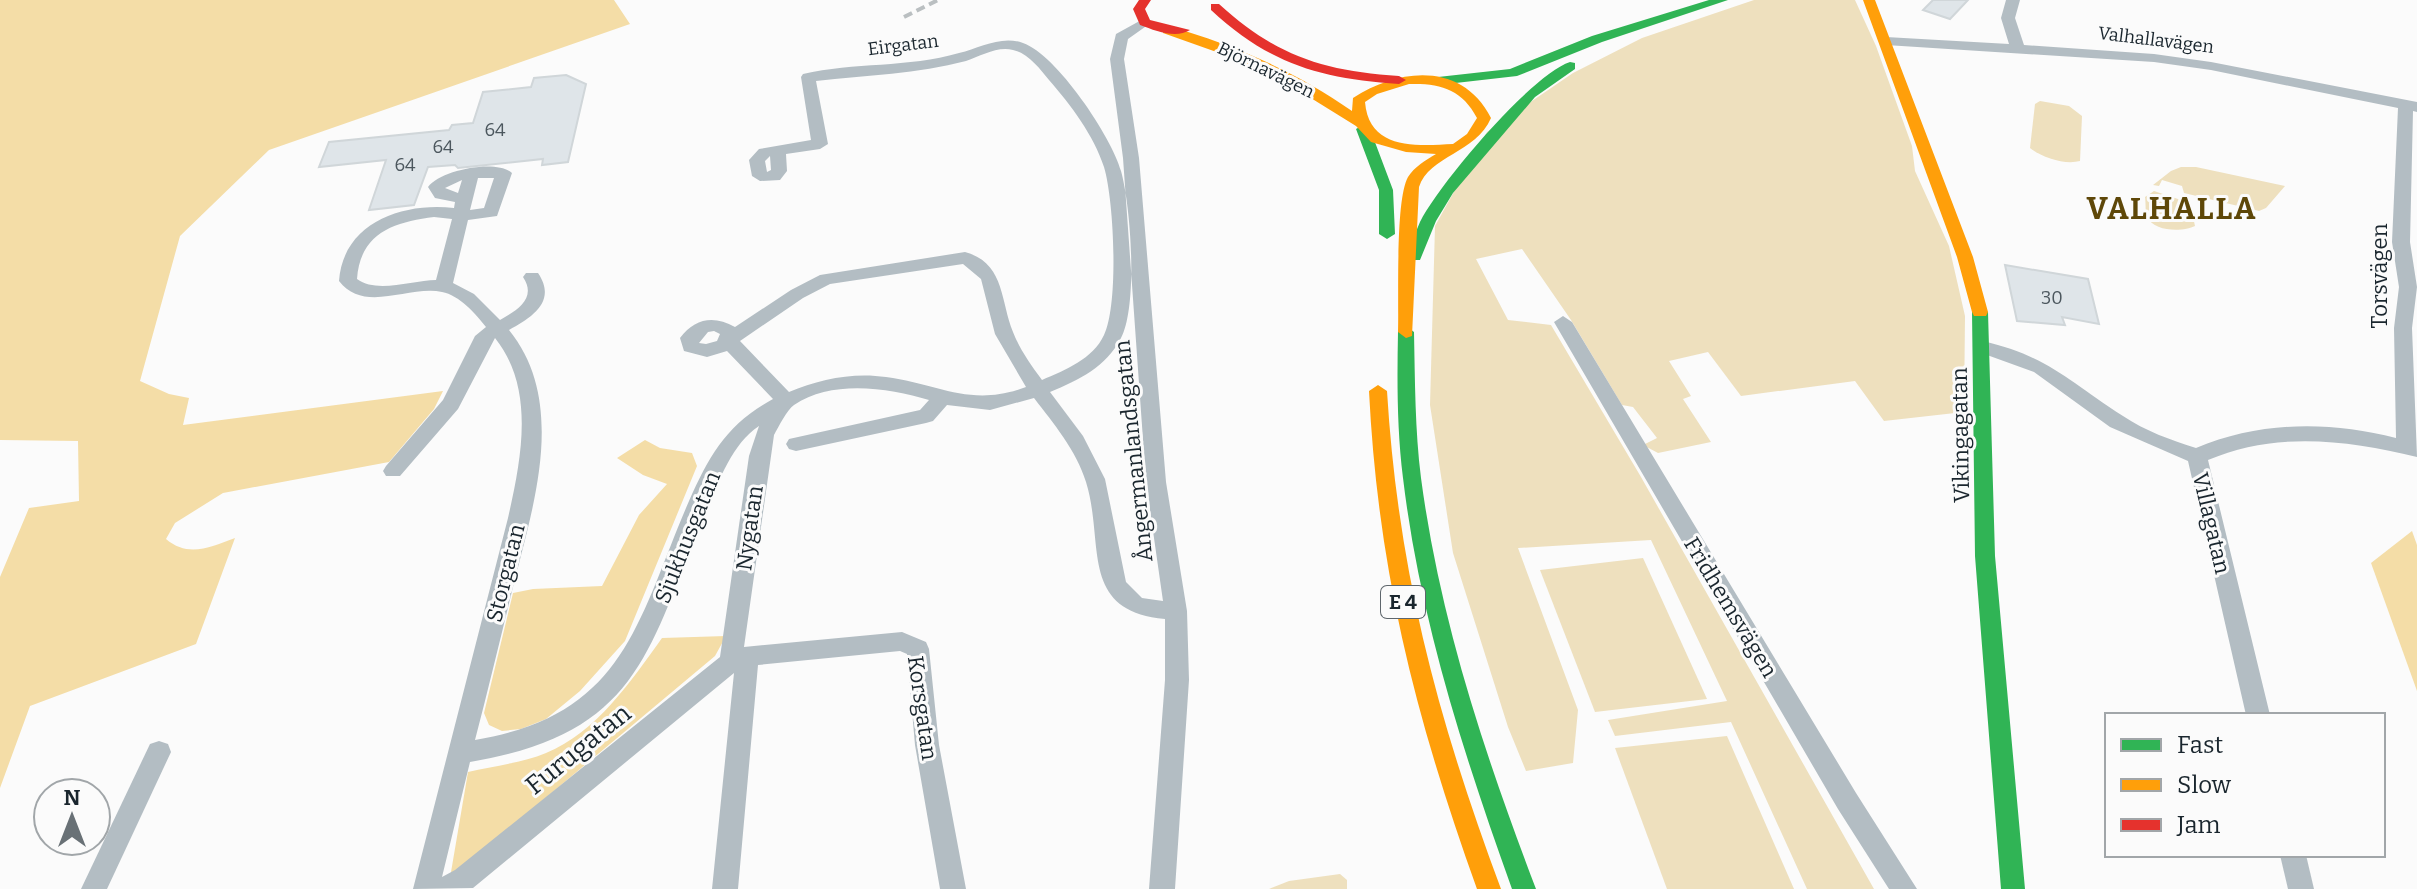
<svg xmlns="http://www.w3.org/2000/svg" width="2417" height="889" font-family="Bitter,serif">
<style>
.green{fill:#eee0be}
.forest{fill:#f4dda7}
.building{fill:#dfe5e9;stroke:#d0d6d9;stroke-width:2}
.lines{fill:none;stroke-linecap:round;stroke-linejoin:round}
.street{fill:#b3bdc3;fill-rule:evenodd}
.fast{fill:#30b455;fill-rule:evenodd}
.slow{fill:#ff9f0a;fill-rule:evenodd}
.jam{fill:#e5322d;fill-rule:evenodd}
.rail{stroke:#babfc1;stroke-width:4;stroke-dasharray:9 5;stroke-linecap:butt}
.labels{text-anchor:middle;stroke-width:6;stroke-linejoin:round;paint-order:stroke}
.far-street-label{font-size:18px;fill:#1a262e;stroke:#fbfbfb}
.number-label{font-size:18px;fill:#4c575e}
.shield{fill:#fbfbfb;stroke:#5e666c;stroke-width:2}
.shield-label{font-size:20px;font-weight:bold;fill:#1a262e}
.street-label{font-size:22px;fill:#1a262e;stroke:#fbfbfb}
.near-street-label{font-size:26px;fill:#1a262e;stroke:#fbfbfb}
.district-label{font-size:30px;font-weight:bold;letter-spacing:2px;fill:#5e4708;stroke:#fbfbfb}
</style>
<rect width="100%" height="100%" fill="#fbfbfb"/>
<!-- green -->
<g class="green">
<path d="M1754,0h101l21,46 36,100 3,25 34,75 16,70 -1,96 -80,9 -29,-40 -114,15 -33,-44 -39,9 22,35 -8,3 28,43 -53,11 -15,-8 14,-7 -24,-31 -11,-2 -51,-85 -49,-71 -46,10 32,61 43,5 90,152 233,412h-67l-76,-167 -116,14 -7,-16 119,-19 -76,-161 -133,8 60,162 -5,53 -47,8 -18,-44 -55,-174 -23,-148 5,-179 52,-94 86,-59 69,-35z"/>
<path d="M2040,101l29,5 13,10 -2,45c-15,4 -37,-3 -50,-13l5,-44z"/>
<path d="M2181,167h15l89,19 -19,22 -7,3 -75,-18 -2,-7 -20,-6 -3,6 -6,-1 18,-14z"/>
<path d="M2154,191l36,12 5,23c-12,6 -41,6 -48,-9 -2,-5 -1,-14 -2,-20z"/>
<path d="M1643,558l64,141 -112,13 -55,-142z"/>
<path d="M1727,736l67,153h-127l-52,-141z"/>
<path d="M1340,874l7,6v9h-78l20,-8z"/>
</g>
<!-- forest -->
<g class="forest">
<path d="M0,0h614l16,24 -361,126 -89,86 -40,145 29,13 20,4 -6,27 260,-34 -9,18 -45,53 -166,31 -48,30 -9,16c22,19 45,8 69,-1l-39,106 -166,62 -30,82v-211l29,-69 50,-7 -1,-60 -78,-1z"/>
<path d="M645,440l15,8 32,5 5,13 -72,175 -45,50 -34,28 -25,10 -19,2 -13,-6 -5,-12 29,-120 20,-4 69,-3 37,-71 28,-31 -24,-9 -26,-17z"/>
<path d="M2412,531l5,14v146l-46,-128z"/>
<path d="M726,636l-11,20 -265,222 18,-106c25,-6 54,-9 78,-19 51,-21 85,-72 116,-115z"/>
</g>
<!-- building -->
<g class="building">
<path d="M1933,0h35l-18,19 -27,-9z"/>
<path d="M566,75l20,9 -18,78 -26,3 1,-6 -85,9 -3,-3 -27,2 -14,38 -45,5 17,-50 -67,7 10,-25 120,-12 3,-5 21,-2 10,-31 48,-5 3,-9z"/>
<path d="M2005,265l83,14 11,45 -37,-7 3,8 -48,-4z"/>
</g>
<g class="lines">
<!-- street -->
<g class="street">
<path d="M2006,0h14l-5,18 9,27 130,9 57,8 206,40v10l-4,-1 -3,131 7,45 -5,41 5,129c-70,-17 -141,-26 -209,3l62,255h-24l-58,-254 -78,-34 -76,-55 -58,-21 -2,-4 9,-6c67,16 85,40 140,75 22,15 48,24 73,32 65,-27 133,-27 200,-10l-2,-110 5,-41 -7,-45 6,-134 -187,-38 -57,-8 -268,-17 -7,-4 7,-4 123,7 -8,-26z"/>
<path d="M1145,18l7,4 -24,17 -4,20 15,99 27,324 21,129 2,69 -14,209h-26l16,-209v-61c-87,-8 -60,-76 -79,-137 -10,-32 -32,-58 -52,-84l-44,12 -43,-5 -14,16 -7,2 -130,28 -7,-2 -3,-5 3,-5 131,-29 9,-10c-40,-12 -97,-21 -135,5 -7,5 -15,21 -20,30l-30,212 158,-15 24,10 3,7 10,96 27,144h-26l-25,-144 -8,-91 -7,-3 -142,14 -20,224h-26l22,-216 -261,215 -60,1 95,-371c13,-58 28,-129 -13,-180l-37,71 -58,67h-14l-3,-5 3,-5 57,-66 32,-64 11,-9c-10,-13 -27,-32 -44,-35 -33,-7 -78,22 -103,-11 4,-58 63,-79 115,-73l1,-6 -20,-4 -7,-11c13,-17 68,-28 84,-14l-15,43 -29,4 -15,63 21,11 26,26c18,-10 37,-22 23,-43l3,-4h12c19,28 -5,44 -29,57 60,74 23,179 3,261 -12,49 -24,99 -37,149 151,-25 162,-119 214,-239 21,-47 38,-77 84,-102l-46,-48 -20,6 -23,-6 -4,-13c15,-20 34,-23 55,-11l56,-37 29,-15 145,-23c40,11 35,48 48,80 7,18 18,33 29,48 23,-10 51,-21 62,-45 15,-31 10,-135 0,-168 -10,-31 -33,-62 -55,-87 -9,-11 -21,-27 -36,-30 -16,-4 -32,6 -47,11 -48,13 -100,14 -150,20l12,63 -8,5 -34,5 1,17 -7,9 -20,1 -8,-5 -3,-16 10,-11 52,-9 -10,-63 2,-3c51,-12 105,-6 156,-21 21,-5 42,-18 64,-10 33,11 89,94 98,128 10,36 17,135 0,167 -15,29 -42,42 -71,54l33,44 22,43 21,103 16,16 21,3 -17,-119 -23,-324 -13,-99 6,-25zM770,156l1,14 -4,2 -2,-11zM478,178h16l-10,30 -14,2zM462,180l-4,13 -13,-5zM434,217l18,2 -16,61c-23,0 -59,14 -79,-1 3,-46 37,-57 77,-62zM963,264l18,15 14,55 31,53c-55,21 -87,-3 -140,-10 -32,-5 -67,2 -97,15l-49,-51 63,-43 27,-14zM714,331l6,3 -3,7 -11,3 -7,-1 9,-11zM759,426l-10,30 -29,201 -265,213 -13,7 28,-115c173,-29 178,-114 237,-254 13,-29 25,-64 52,-82z"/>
<path d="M1563,316l9,6 284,471 61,96h-28l-51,-80 -284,-487z"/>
<path d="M159,741l9,3 3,8 -64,137h-26l69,-145z"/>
<path d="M2280,855h26l8,34h-26z"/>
</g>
<!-- fast -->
<g class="fast">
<path d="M1709,0h19l-126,42 -85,34 -79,9 -7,-4 7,-4 72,-8 82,-33z"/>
<path d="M1570,62l5,1v6l-40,28 -82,96 -17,28 -16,39h-12l-2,-4c5,-11 9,-23 14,-34 19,-38 111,-147 150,-160z"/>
<path d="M1363,125l7,4 23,61 2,44 -8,5 -8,-5v-44l-23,-61z"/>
<path d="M1980,307l8,5 7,244 30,333h-24l-26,-333 -3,-244z"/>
<path d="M1406,326l8,6c1,49 1,98 7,146 19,143 64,277 115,411h-24c-48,-134 -92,-269 -109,-411 -6,-48 -6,-97 -5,-146z"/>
</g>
<!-- slow -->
<g class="slow">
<path d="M1863,0h12l98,257 15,55 -2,4h-12l-2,-4 -15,-55z"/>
<path d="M1168,26c64,18 129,46 184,85l1,-13c47,-31 110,-36 138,20 -15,35 -62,38 -72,69l-7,149 -6,2 -8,-6c1,-31 -3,-132 10,-155 6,-10 18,-17 28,-23l-30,-2 -35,-10 -15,-16 -71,-44 -46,-22 -76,-27v-6zM1409,84c31,-1 53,5 68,34l-10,16 -14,10c-37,2 -84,6 -88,-42l12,-8z"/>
<path d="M1378,385l9,6c11,181 51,329 114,498h-24c-61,-170 -99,-317 -108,-498z"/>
</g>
<!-- jam -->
<g class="jam">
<path d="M1139,0h12l-6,9 5,11 40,10c-14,9 -34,1 -50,-5l-7,-16z"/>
<path d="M1211,4h8c57,52 104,67 180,72l7,4 -7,4c-78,-5 -130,-20 -188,-74z"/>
</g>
<!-- rail -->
<path class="rail" d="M904,17l34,-17"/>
</g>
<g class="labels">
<!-- far-street labels -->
<g class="far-street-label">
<text transform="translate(2156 40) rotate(7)" y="6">Valhallavägen</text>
<text transform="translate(903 45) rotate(-7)" y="6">Eirgatan</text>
<text transform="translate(1266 70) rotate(26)" y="6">Björnavägen</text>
</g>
<!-- number labels -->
<g class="number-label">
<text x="495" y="136">64</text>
<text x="443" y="153">64</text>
<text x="405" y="171">64</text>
<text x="2052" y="304">30</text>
</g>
<!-- shield labels -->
<rect class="shield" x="1381" y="586" width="44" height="32" rx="6"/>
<g class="shield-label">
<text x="1403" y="609">E 4</text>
</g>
<!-- street labels -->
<g class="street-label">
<text transform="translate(2379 276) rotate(-90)" y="8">Torsvägen</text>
<text transform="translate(1960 435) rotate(-91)" y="8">Vikingagatan</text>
<text transform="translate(1133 451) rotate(-96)" y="8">Ångermanlandsgatan</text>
<text transform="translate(2212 523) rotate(77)" y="8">Villagatan</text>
<text transform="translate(749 528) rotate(-82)" y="8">Nygatan</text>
<text transform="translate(687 537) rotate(-68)" y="8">Sjukhusgatan</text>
<text transform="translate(505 573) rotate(-76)" y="8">Storgatan</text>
<text transform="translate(1731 607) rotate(59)" y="8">Fridhemsvägen</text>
<text transform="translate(923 708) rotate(82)" y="8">Korsgatan</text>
</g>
<!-- near-street labels -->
<g class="near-street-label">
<text transform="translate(578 749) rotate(-39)" y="9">Furugatan</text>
</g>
<!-- district labels -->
<g class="district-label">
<text x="2172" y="219">VALHALLA</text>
</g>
</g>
<!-- legend -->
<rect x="2105" y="713" width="280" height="144" fill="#fbfbfb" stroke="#a1a6a9" stroke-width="2"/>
<rect x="2121" y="739" width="40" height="12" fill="#30b455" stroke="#a1a6a9" stroke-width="2"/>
<text x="2177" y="753" font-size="24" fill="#1a262e">Fast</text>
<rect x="2121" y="779" width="40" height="12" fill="#ff9f0a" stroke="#a1a6a9" stroke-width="2"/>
<text x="2177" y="793" font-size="24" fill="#1a262e">Slow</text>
<rect x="2121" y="819" width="40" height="12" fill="#e5322d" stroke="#a1a6a9" stroke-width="2"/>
<text x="2177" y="833" font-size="24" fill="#1a262e">Jam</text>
<!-- north arrow -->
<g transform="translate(72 817)"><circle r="38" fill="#fbfbfb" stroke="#a1a6a9" stroke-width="2"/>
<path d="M0-6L14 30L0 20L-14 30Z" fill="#697176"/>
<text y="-12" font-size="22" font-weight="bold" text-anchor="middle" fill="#1a262e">N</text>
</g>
</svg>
